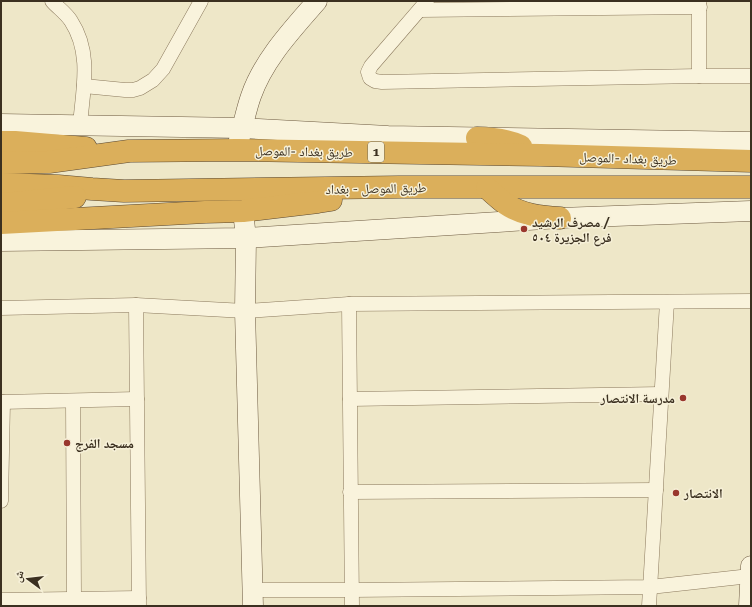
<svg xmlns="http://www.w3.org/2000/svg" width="752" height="607" font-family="'Roboto Serif','Noto Naskh Arabic',serif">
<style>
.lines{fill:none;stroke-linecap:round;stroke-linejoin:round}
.street-casing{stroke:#8b795d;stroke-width:15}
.secondary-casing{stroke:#6d5a40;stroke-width:21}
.highway-casing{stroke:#594731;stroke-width:23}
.street{stroke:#f9f3dc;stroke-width:14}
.secondary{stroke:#f9f3dc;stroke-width:20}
.highway{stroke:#dbaf5b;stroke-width:22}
.poi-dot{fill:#99372d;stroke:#f6f0d8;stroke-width:1.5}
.labels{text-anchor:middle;stroke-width:3;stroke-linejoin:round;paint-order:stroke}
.shield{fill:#f6f0d8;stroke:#736a57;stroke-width:1}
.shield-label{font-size:12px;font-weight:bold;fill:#3b3020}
.street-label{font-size:13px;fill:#3b3020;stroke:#f6f0d8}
.poi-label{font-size:13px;font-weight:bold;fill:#3b3020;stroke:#f6f0d8;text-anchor:start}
</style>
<rect width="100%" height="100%" fill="#eee7c8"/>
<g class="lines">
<!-- street casing -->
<g class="street-casing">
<g id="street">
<path d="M52,1c6,7 14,12 19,20 21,32 12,68 9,104"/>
<path d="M427,1l-56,65 -3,6 2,6 5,3 7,1 317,-6h52"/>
<path d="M420,10l280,-3"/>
<path d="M699,76v-75"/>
<path d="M84,86l41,4h8l7,-2 13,-8 10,-11 38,-68"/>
<path d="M349,304l3,302"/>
<path d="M136,305l3,301"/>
<path d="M1,308l135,-3 109,6 104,-7 402,-3"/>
<path d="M350,399l311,-5"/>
<path d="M73,401l1,197"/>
<path d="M1,402l136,-3"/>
<path d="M350,492l306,-2"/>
<path d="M1,501l2,-99"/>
<path d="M252,590h99l299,-3 100,-11"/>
<path d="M1,600l138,-2"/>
<path d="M649,606l18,-304"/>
</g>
</g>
<!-- secondary casing -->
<g class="secondary-casing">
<g id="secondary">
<path d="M1,124l241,4 146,8 363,6"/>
<path d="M239,140c4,-14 7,-30 12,-44 13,-37 41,-66 66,-95"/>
<path d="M243,211l3,27 -1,73 8,295"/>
<path d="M1,241l245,-3 314,-20 191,-7"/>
<path d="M749,606l2,-40"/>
</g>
</g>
<!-- highway casing -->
<g class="highway-casing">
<g id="highway">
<path d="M477,138c15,0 30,2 44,8"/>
<path d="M1,142h14l71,6"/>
<path d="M1,163l48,-1 80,-11 108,-1 304,5 210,6"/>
<path d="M1,184l57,2 34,3 32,2 275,-4h352"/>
<path d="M487,188c6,5 12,11 19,16 16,11 35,13 54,14"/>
<path d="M1,204l13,-1 61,-6"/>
<path d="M1,223l204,-11 38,-1 75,-9 13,-2"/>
</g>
</g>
<!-- street -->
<use href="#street" class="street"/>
<!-- secondary -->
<use href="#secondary" class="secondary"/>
<!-- highway -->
<use href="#highway" class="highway"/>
</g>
<!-- markers -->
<g class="poi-dot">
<circle cx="524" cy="229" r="4"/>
<circle cx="683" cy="398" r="4"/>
<circle cx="67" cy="443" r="4"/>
<circle cx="676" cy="493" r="4"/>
</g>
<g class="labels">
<!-- shield labels -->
<rect class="shield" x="368" y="142" width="16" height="20" rx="3"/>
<g class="shield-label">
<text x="376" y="156">1</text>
</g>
<!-- street labels -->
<g class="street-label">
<text transform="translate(304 151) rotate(1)" y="5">طريق بغداد -الموصل</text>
<text transform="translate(628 158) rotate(2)" y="5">طريق بغداد -الموصل</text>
<text transform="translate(376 188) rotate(-1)" y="5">طريق الموصل - بغداد</text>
</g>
<!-- poi labels -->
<g class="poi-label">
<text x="532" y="227">مصرف الرشيد /<tspan x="532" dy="15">فرع الجزيرة ٥٠٤</tspan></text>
<text x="675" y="403" text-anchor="end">مدرسة الانتصار</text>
<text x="75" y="448">مسجد الفرج</text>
<text x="684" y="498">الانتصار</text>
</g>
</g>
<!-- border -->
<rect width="752" height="607" fill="none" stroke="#3b3020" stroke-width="4"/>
<!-- north arrow -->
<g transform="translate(28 579) rotate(285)" stroke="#f6f0d8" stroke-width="3" paint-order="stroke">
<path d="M0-3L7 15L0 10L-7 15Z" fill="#3b3020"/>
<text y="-6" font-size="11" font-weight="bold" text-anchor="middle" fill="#3b3020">ش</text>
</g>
</svg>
